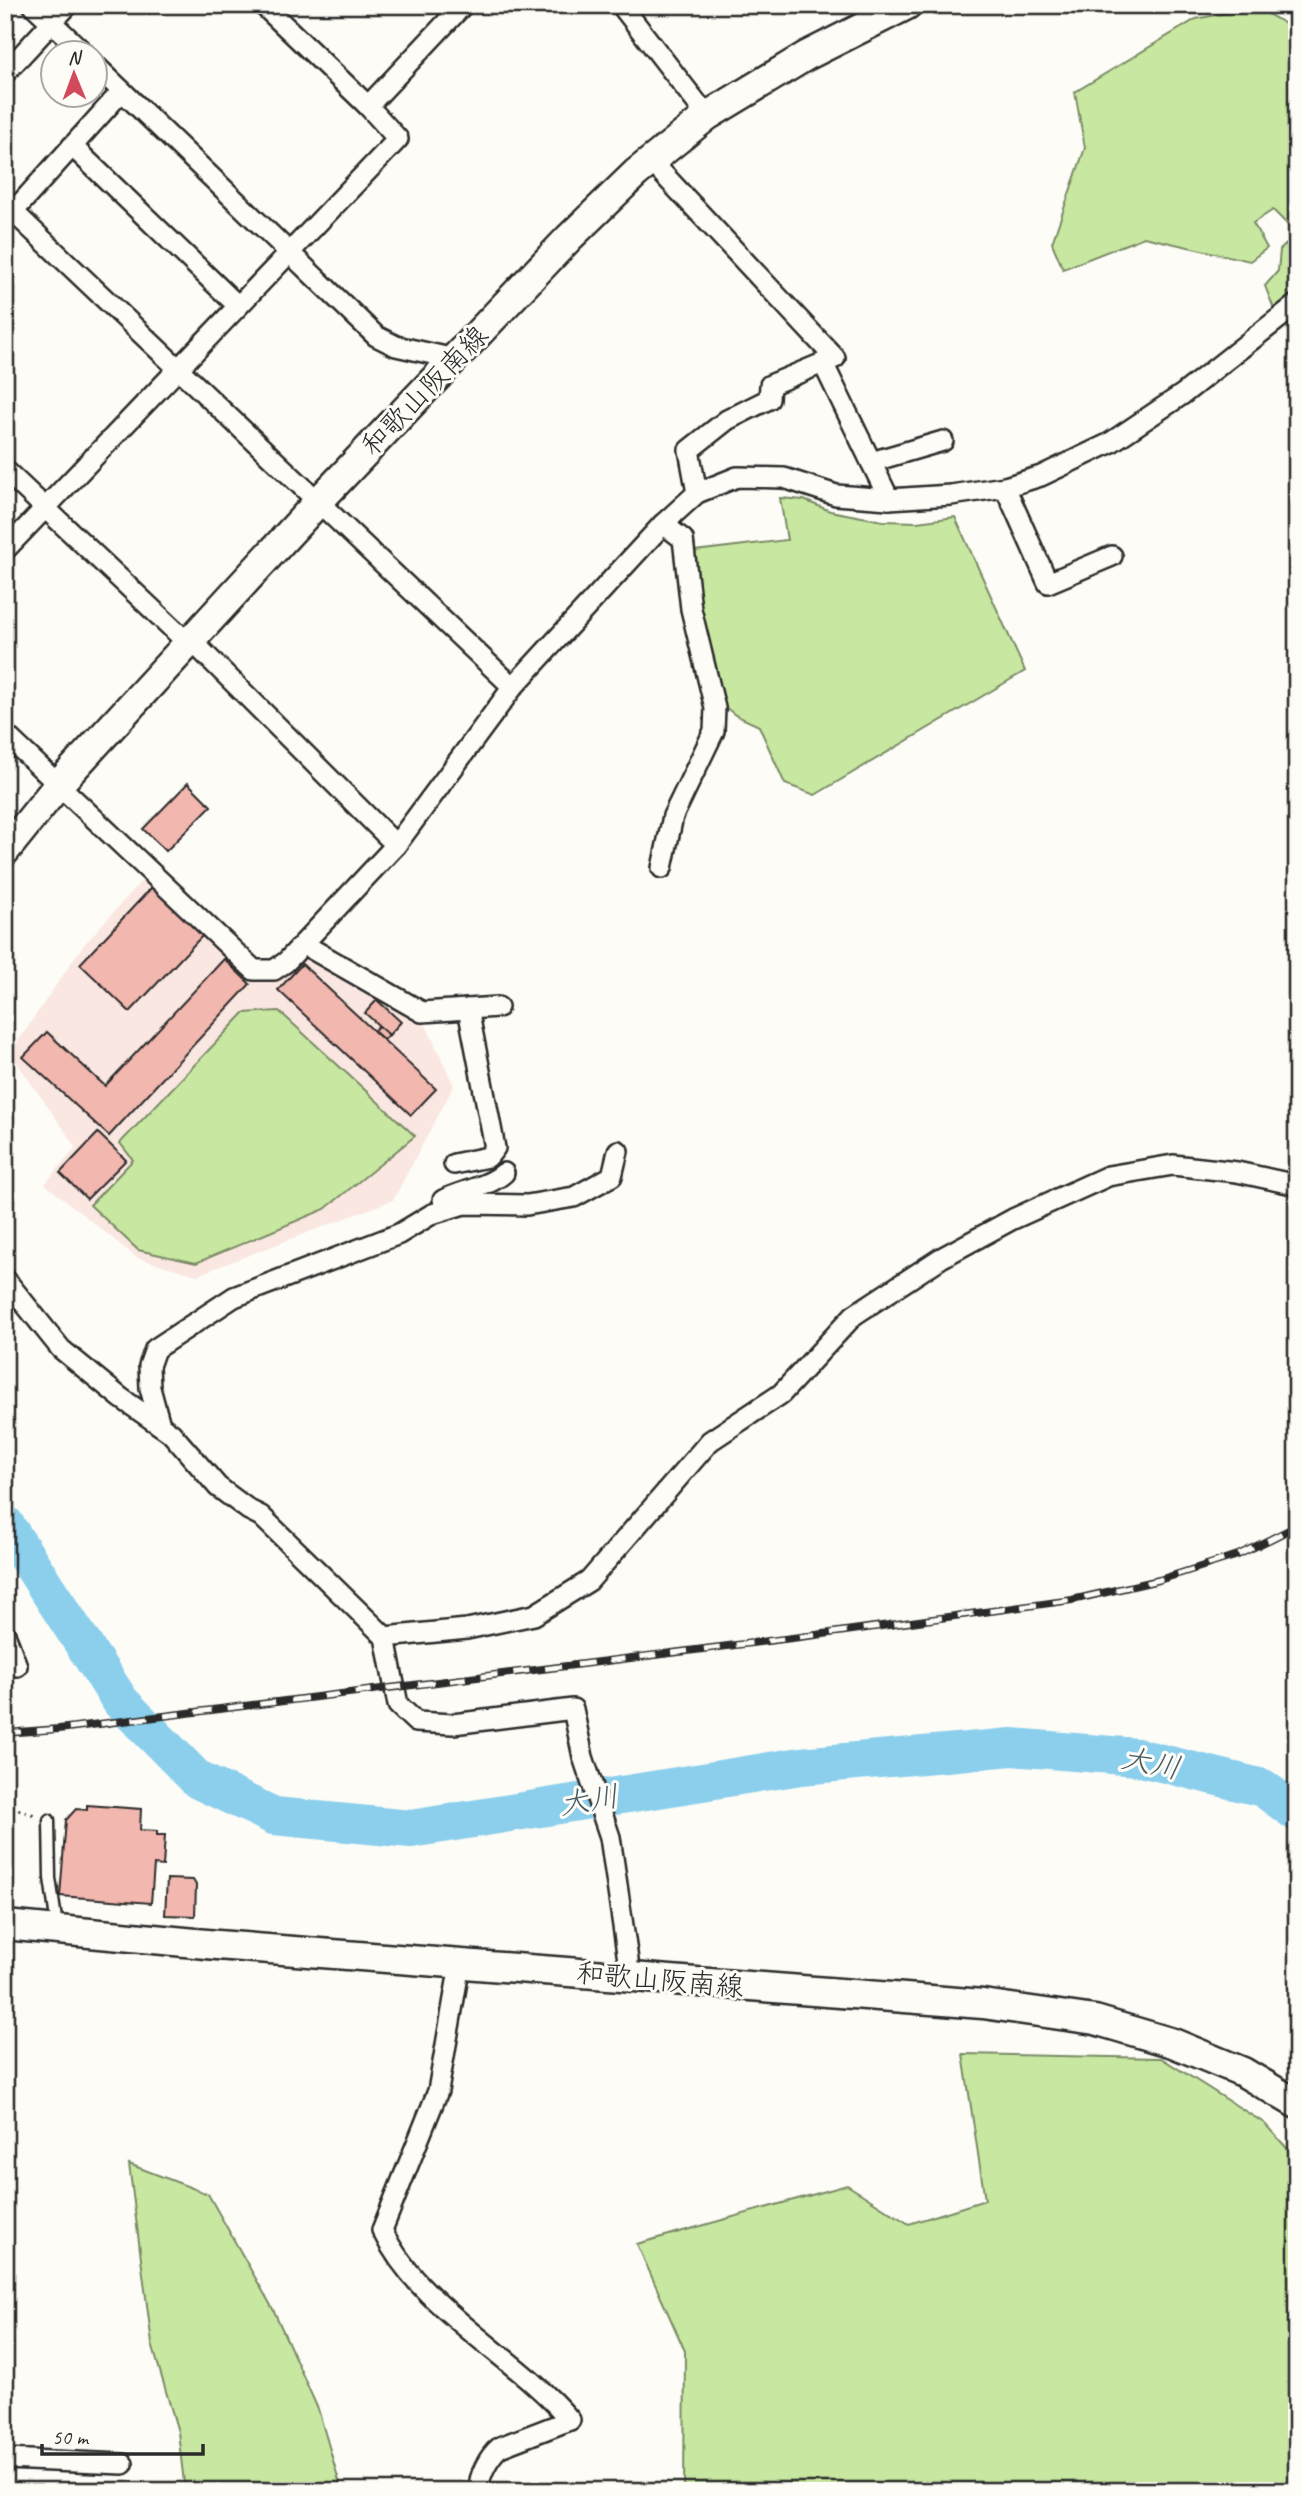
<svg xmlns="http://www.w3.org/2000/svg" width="1302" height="2496" font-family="Caveat,'Klee One',sans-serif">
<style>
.built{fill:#fae7e1}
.green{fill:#c8e8a1;stroke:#7a8a66;stroke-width:2}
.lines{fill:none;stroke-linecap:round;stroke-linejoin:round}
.river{stroke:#8bcfec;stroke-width:38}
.building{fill:#f2b7ae;stroke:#2b2b2b;stroke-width:2}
.service-casing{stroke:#2b2b2b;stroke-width:15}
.minor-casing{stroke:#2b2b2b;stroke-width:24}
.secondary-casing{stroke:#2b2b2b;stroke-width:33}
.path{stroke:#2b2b2b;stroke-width:3.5;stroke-dasharray:2 5;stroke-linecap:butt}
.service{stroke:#fdfcf7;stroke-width:10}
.minor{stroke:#fdfcf7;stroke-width:19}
.secondary{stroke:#fdfcf7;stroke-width:28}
.rail-casing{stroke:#2b2b2b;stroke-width:8}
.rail{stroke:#fdfcf7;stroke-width:5;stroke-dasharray:16;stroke-linecap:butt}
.labels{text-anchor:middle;stroke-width:6;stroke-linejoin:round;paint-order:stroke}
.street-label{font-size:28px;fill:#2b2b2b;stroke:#fdfcf7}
.water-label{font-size:30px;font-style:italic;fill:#485c65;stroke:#fdfcf7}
</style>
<rect width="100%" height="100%" fill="#fdfcf7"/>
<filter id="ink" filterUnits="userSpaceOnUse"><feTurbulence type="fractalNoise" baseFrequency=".0143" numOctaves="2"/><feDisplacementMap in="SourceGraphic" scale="14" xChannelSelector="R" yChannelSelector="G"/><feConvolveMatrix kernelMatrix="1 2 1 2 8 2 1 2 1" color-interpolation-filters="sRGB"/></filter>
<g filter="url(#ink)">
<!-- built -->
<path class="built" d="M146,876l107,103 55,-27 116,69 30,65 -61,114 -196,75 -60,-17 -92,-74 31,-37 -66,-94 72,-106z"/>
<!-- green -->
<g class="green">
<path d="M1255,7l42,23v204l-24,-24 -20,13 14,25 -17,13 -106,-24 -81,32 -11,-26 33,-95 -10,-56 121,-73z"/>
<path d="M1297,234v64l-21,16 -11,-28 13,-15 2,-21z"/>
<path d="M780,498l24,2 26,11 53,10 34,1 38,-5 70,154 -210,124 -30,-11 -26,-58 -24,-11 -11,-9 -21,-80 -8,-75 92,-11z"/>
<path d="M279,1011l136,125 -90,73 -129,54 -58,-13 -48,-45 43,-45 -13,-17 124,-130z"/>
<path d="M963,2054l198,4 103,65 33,36v332h-613l1,-140 -48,-107 210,-59 62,39 76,-24z"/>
<path d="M129,2164l79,30 66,117 44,98 24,82h-157l-7,-59 -26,-88z"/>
</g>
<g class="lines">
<!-- river -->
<path class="river" d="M5,1524l116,178 77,78 76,36 137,13 390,-63 211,-19 125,10 126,31 34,25"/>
</g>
<!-- building -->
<g class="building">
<path d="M188,783l23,23 -45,45 -23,-22z"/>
<path d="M153,886l51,48 -74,78 -50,-48z"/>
<path d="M224,959l26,25 -141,152 -86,-79 24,-25 58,54z"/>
<path d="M302,964l134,125 -25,26 -133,-125z"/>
<path d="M377,1000l24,22 -12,13 -24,-22z"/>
<path d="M378,1026l11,9 -5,5 -10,-9z"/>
<path d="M98,1133l28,27 -39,39 -27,-26z"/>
<path d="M87,1805l54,4 -1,21 17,1v4h8l-2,31 -9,-1 -3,38 -91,-7 6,-76 10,-11 11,1z"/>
<path d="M167,1879l26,1 3,5 -1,31 -30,-1z"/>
</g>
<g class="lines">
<!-- service casing -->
<g class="service-casing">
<path id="service" d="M49,1820l1,58 7,48"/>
</g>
<!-- minor casing -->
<g class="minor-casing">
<g id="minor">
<path d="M33,5l50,47"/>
<path d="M621,5l86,111"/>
<path d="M94,64l282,272 20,10 59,13"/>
<path d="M5,73l63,-68"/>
<path d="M368,106l95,-101"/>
<path d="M72,146l166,160"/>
<path d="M651,161l184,197 -65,27 -1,14 -42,21 -38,30 8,43"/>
<path d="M5,204l508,483"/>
<path d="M13,212l109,-121"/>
<path d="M823,363l66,136"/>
<path d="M871,462l72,-21"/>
<path d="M5,470l184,174"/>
<path d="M1005,487l43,96 64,-27"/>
<path d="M5,550l393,-411 -30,-33 -105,-101"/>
<path d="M192,641l204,204 117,-158 150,-163 34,-31 40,-16 47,1 52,17 53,4 62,-4 54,-8 36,-11 69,-33 73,-49 114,-90"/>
<path d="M5,734l249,236h20l12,-8 110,-117"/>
<path d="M662,868l11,-52 41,-85 1,-23 -24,-99 -8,-70 -20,-15"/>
<path d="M303,944l119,68 76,-5"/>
<path d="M454,1164l34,-7 7,-9 -27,-139"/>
<path d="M443,1200c19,-9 47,-14 61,-27"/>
<path d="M5,1279l56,70 60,49 50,35 47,54 31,23 12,6 124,121 13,68 18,17 37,2 120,-15 10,48 27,80 18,123 -1,17"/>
<path d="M160,1425l-10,-37 -1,-22 6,-17 79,-52 165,-63 33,-20 32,-10 63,1 47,-8 38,-21 6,-25"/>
<path d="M5,1634l12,32"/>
<path d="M385,1637l82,-8 67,-14 55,-34 121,-140 71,-47 73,-79 87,-57 72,-39 95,-43 65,-11 64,7 60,13"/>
<path d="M460,1964l-22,127 -56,139c37,79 133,125 188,190l-70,27c-11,9 -22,29 -21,44"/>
<path d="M5,2459l118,5"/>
</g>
</g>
<!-- secondary casing -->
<g class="secondary-casing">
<g id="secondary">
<path d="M5,851l54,-67 259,-282 251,-264 67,-65 71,-57 99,-60 101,-51"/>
<path d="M5,1925l212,20 766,59 112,16 78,23 70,29 54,32"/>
</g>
</g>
<!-- path -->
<path class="path" d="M5,1805l32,11"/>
<!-- service -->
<use href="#service" class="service"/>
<!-- minor -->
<use href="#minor" class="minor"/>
<!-- secondary -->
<use href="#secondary" class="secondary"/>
<!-- rail casing -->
<g class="rail-casing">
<path id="rail" d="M5,1733l54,-4 757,-94 256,-35 87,-20 79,-25 59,-29"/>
</g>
<!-- rail -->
<use href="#rail" class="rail"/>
</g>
</g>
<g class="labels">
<!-- street labels -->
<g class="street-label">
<text transform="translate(424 390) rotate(-46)" y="10">和歌山阪南線</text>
<text transform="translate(660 1979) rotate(5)" y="10">和歌山阪南線</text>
</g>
<!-- water labels -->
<g class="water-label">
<text transform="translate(1151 1763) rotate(11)" y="10">大川</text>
<text transform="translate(589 1800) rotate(-9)" y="10">大川</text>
</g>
</g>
<!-- margin -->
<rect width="1302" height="2496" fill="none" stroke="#fdfcf7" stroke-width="28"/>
<rect x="14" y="14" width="1274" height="2468" fill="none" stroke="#2b2b2b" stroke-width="2.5" filter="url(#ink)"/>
<!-- north arrow -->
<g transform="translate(74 74) rotate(359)"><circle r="33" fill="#fdfcf7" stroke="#a9a8a5" stroke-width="2"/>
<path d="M0-5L12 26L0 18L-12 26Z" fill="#d1495b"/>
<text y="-10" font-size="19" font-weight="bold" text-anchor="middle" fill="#2b2b2b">N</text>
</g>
<!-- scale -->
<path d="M42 2444v10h161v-10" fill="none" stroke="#2b2b2b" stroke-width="3.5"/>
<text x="52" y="2444" font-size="21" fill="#2b2b2b" stroke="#fdfcf7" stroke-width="5" paint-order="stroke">50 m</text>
</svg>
